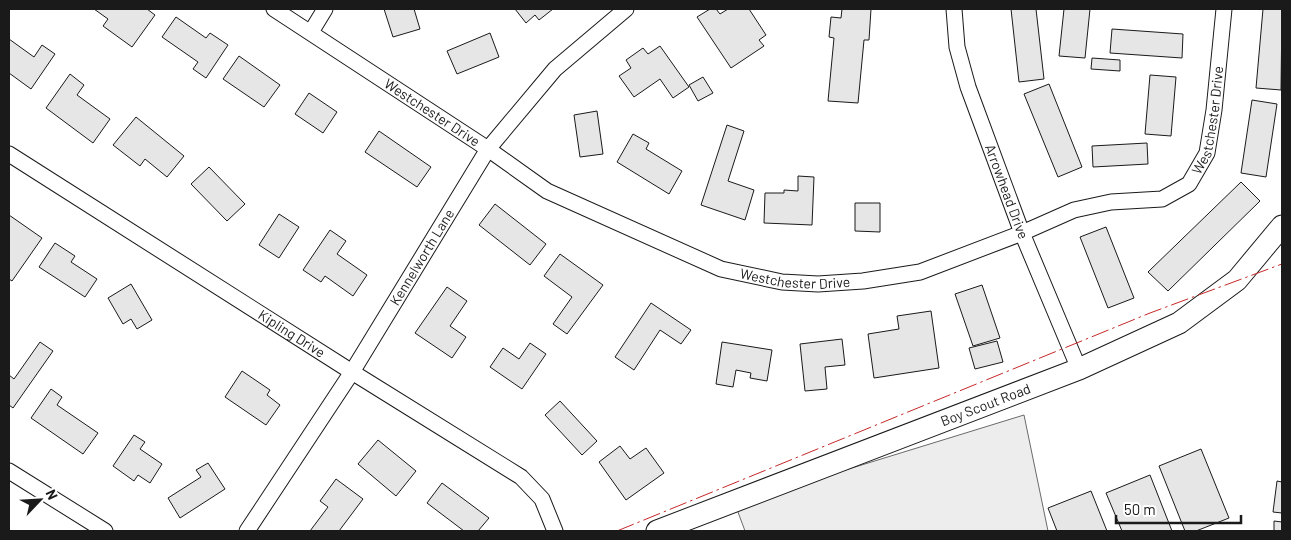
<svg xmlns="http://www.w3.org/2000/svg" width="1291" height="540" font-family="Barlow,sans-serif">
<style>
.built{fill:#ededed;stroke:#6a6a6a}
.building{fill:#e6e6e6;stroke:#1a1a1a}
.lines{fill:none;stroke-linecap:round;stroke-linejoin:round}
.street-casing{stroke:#1a1a1a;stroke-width:17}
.secondary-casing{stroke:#1a1a1a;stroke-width:23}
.street{stroke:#fff;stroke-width:15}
.secondary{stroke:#fff;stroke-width:21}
.power{stroke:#c62828;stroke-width:1;stroke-dasharray:18 4 2.5 4;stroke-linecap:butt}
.labels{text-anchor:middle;stroke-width:4;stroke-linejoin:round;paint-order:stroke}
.street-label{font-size:14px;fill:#1a1a1a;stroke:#fff}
</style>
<rect width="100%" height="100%" fill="#fff"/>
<!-- built -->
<path class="built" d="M1024,415l24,116h-303l-10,-27z"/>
<!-- building -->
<g class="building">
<path d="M94,9h53l8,6 -23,32 -29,-21 5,-7z"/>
<path d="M384,9h30l6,20 -27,8z"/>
<path d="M515,9h38l-14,11 -4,-5 -9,8z"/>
<path d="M710,9h6l4,5 8,-5h21l17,26 -7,5 5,6 -33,22 -34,-51z"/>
<path d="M842,9h29l-2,31h-5l-6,63 -30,-2 6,-63 -5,-1 2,-20 10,1z"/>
<path d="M1011,9h25l8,70 -25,3z"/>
<path d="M1064,9h26l-5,49 -26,-2z"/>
<path d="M1263,9h19l-1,81 -25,-2z"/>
<path d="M176,17l30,21 4,-5 18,12 -22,33 -13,-9 5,-7 -36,-25z"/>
<path d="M1112,29l71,5 -1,24 -72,-5z"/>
<path d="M490,33l9,24 -42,17 -10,-23z"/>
<path d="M9,39l25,18 8,-12 13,9 -24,35 -22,-16z"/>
<path d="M660,46l29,41 -16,11 -13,-19 -26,18 -15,-21 12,-8 -5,-8 17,-12 5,6z"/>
<path d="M239,56l41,29 -16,22 -41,-28z"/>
<path d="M1092,58l28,2v11l-29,-2z"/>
<path d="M70,74l14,11 -7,10 33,24 -17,24 -47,-35z"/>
<path d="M1150,75l26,2 -5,59 -26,-2z"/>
<path d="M703,77l10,16 -15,8 -9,-16z"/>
<path d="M1049,84l33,83 -24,10 -34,-83z"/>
<path d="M309,93l28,19 -14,21 -28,-19z"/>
<path d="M1252,100l25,4 -11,73 -25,-4z"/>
<path d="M597,111l6,43 -23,3 -6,-42z"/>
<path d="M136,117l48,39 -17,21 -22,-18 -5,7 -27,-21z"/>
<path d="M727,125l17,6 -16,50 26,9 -9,30 -44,-15z"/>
<path d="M379,131l52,36 -14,20 -52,-35z"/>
<path d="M633,134l16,9 -3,6 36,22 -13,23 -52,-32z"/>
<path d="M1147,143l1,21 -55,3 -1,-21z"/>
<path d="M209,167l36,37 -18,17 -36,-37z"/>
<path d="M798,176l16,1 -2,48 -48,-2 1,-30h19v-3l14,1z"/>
<path d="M1241,182l19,19 -92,90 -20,-19z"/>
<path d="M855,203h25v29l-25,-1z"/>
<path d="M495,204l51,40 -16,21 -51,-40z"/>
<path d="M279,214l20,13 -20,31 -20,-13z"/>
<path d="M9,215l33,23 -30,43 -3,-2z"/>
<path d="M1106,227l28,71 -26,10 -28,-71z"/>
<path d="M330,230l16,11 -9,13 30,21 -14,21 -28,-20 -4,6 -18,-12z"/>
<path d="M55,243l20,13 -4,6 26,17 -12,18 -46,-30z"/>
<path d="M560,254l43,31 -36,49 -14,-10 19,-27 -28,-21z"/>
<path d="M131,284l21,36 -15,9 -6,-10 -8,5 -15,-26z"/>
<path d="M982,285l18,53 -27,8 -18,-52z"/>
<path d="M447,287l20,14 -17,25 16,11 -14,21 -37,-25z"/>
<path d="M651,303l40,27 -10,14 -21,-14 -26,40 -19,-13z"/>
<path d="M931,311l8,57 -65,10 -6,-44 31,-5 -2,-13z"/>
<path d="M842,339l3,26 -20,2 2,22 -22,2 -5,-47z"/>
<path d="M997,341l6,21 -28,7 -6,-21z"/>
<path d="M40,342l13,9 -40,57 -4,-3v-30l5,4z"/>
<path d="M722,342l50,8 -5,31 -17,-3 1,-5 -15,-3 -3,17 -17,-3z"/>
<path d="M530,343l16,11 -24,35 -32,-22 13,-19 16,11z"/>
<path d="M242,371l28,19 -3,5 13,10 -14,20 -41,-28z"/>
<path d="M51,389l11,8 -5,8 41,28 -15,21 -52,-36z"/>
<path d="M560,401l37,40 -15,14 -37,-40z"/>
<path d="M134,435l11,7 -5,7 22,15 -12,19 -12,-8 -4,6 -21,-15z"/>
<path d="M378,440l38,31 -20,25 -38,-32z"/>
<path d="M620,446l10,13 16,-11 18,25 -38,27 -27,-38z"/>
<path d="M1201,449l28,69 -33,13h-11l-26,-65z"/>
<path d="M208,463l17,26 -45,29 -12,-20 33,-21 -5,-7z"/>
<path d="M1150,475l22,56h-50l-16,-38z"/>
<path d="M336,479l27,20 -24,32h-29l18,-24 -8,-6z"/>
<path d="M1277,481l5,1v31l-9,-1z"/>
<path d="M442,483l47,35 -11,13h-14l-37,-28z"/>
<path d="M1091,491l16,40h-50l-9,-23z"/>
<path d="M1274,521l8,1v9h-8z"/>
</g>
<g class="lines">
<!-- street casing -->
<g class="street-casing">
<g id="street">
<path id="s1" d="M274,9l214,140 59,42 174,78 61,13 36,2 45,-3 57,-9 102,-39 52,-23 37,-8 51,-3 27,-15 18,-31 7,-43 10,-101"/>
<path id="s2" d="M954,9l3,38 11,40 54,146 57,136"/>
<path d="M311,32l14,-23"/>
<path id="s3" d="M9,154l343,218 169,105 21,22 13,32"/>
<path d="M9,471l96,60"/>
<path id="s4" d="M247,531l105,-159 136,-223 67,-80 71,-60"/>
</g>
</g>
<!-- secondary casing -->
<g class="secondary-casing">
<g id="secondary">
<path id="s5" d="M657,531l422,-162 100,-46 58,-43 45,-54"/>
</g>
</g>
<!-- street -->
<use href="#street" class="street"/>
<!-- secondary -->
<use href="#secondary" class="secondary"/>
<!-- power -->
<path class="power" d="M617,531l533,-218 132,-49"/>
</g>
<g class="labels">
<!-- street labels -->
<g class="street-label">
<text dy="5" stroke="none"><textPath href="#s1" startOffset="189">Westchester Drive</textPath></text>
<text dy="5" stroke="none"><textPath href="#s1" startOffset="1074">Westchester Drive</textPath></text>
<text dy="5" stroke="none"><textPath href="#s2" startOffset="191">Arrowhead Drive</textPath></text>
<text dy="5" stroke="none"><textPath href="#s4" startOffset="325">Kennelworth Lane</textPath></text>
<text dy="5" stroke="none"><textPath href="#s1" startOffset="594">Westchester Drive</textPath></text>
<text dy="5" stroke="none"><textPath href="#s3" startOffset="335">Kipling Drive</textPath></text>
<text dy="5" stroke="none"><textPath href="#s5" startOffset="352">Boy Scout Road</textPath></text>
</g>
</g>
<!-- border -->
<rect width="1291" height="540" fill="none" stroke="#1a1a1a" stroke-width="20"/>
<!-- north arrow -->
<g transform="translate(40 500) rotate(65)" stroke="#ffffff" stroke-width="4" paint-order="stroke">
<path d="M0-4L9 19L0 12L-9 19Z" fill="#1a1a1a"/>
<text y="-8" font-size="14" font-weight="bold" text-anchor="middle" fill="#1a1a1a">N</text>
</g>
<!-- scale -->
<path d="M1116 515v8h125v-8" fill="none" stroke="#1a1a1a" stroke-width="2.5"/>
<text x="1124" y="515" font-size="15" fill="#1a1a1a" stroke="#ffffff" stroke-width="4" paint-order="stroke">50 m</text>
</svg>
